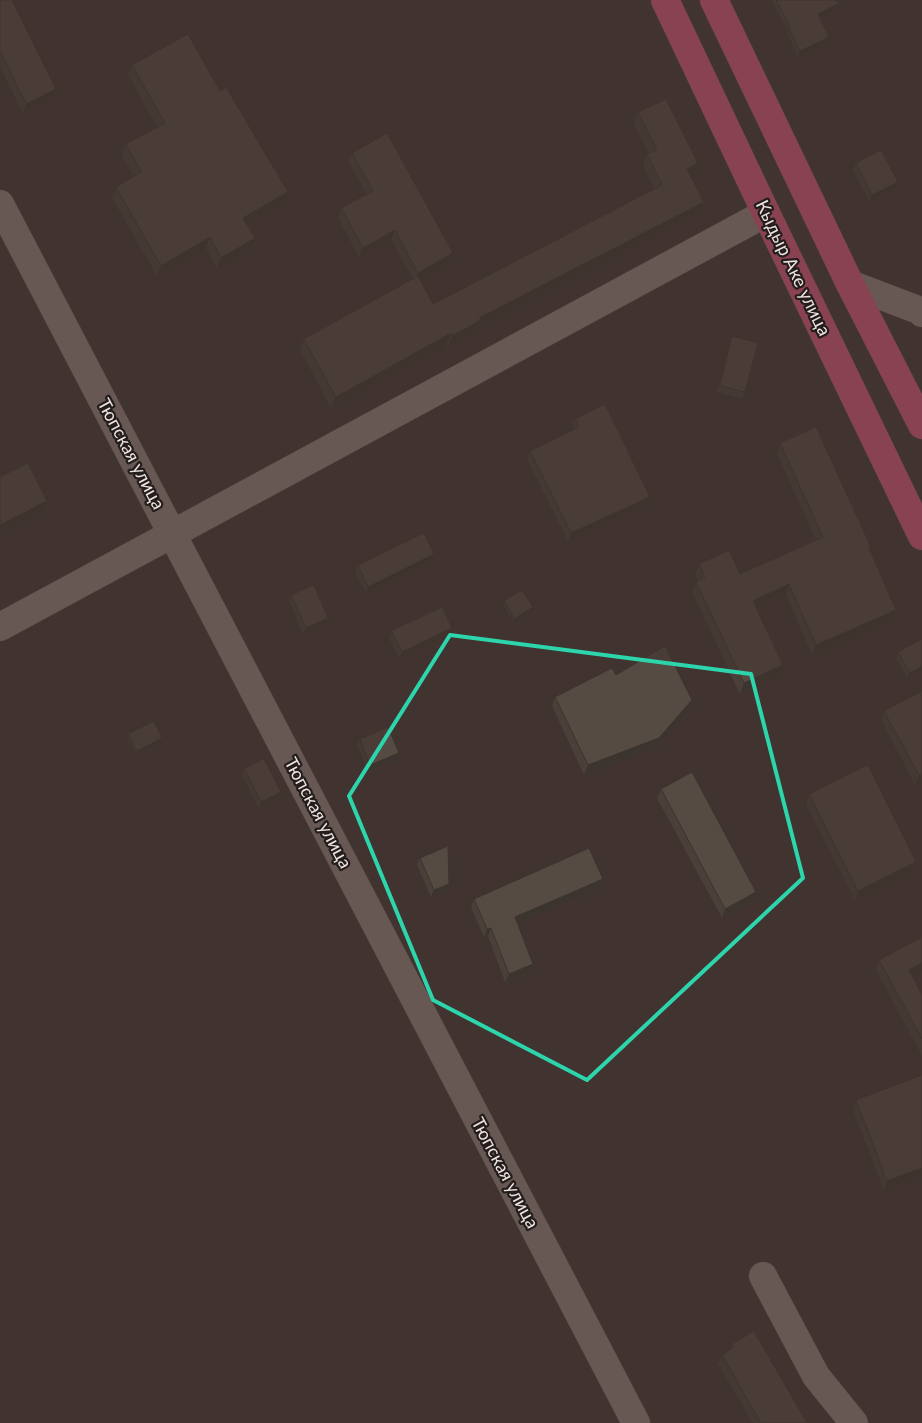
<svg xmlns="http://www.w3.org/2000/svg" width="922" height="1423" font-family="Lato,sans-serif">
<style>
.lines{fill:none;stroke-linecap:round;stroke-linejoin:round}
.minor-casing{stroke:#5b4f4c;stroke-width:29}
.highway-casing{stroke:#5b4f4c;stroke-width:29}
.minor{stroke:#958581;stroke-width:28}
.highway{stroke:#df557d;stroke-width:28}
.wall{fill:#4a4039}
.shaded-wall{fill:#3c342e}
.building{fill:#564b42;stroke:#3c342e}
.marked{fill:none;stroke:#2cd5ab;stroke-width:4;stroke-linejoin:round}
.labels{text-anchor:middle;stroke-width:4.5;stroke-linejoin:round;paint-order:stroke}
.street-label{font-size:18px;fill:#ede3e1;stroke:#231d1b}
</style>
<rect width="100%" height="100%" fill="#413330"/>
<g class="lines">
<!-- minor casing -->
<g class="minor-casing">
<g id="minor">
<path d="M0,204l636,1219"/>
<path d="M850,284l71,27 1,2"/>
<path d="M0,627l766,-414"/>
<path d="M763,1276l53,100 38,47"/>
</g>
</g>
<!-- highway casing -->
<g class="highway-casing">
<g id="highway">
<path d="M665,0l101,213 156,323"/>
<path d="M714,0l136,284 72,141"/>
</g>
</g>
<!-- minor -->
<use href="#minor" class="minor"/>
<!-- highway -->
<use href="#highway" class="highway"/>
</g>
<!-- wall -->
<g class="wall">
<path d="M0,0l52,98 -29,15 -23,-46z"/>
<path d="M771,0h65l2,4 -2,6 -16,7 9,20 -1,5 -30,14 -11,-23 1,-2z"/>
<path d="M132,65l88,26 68,101 -4,10 -37,22 8,14 -4,11 -34,19 -11,-20 -49,28 -45,-78 4,-11 18,-10 -12,-22 4,-11 31,-17 -29,-52z"/>
<path d="M638,112l60,51 -4,12 -3,1 9,37 -222,115 -1,4 -29,16 -1,-3 -116,63 -31,-58 4,-11 109,-60 -22,-40 -32,18 -21,-39 3,-10 25,-14 -17,-32 3,-9 98,110 -31,17 14,24 222,-115 -12,-23 4,-12h2l-15,-30z"/>
<path d="M856,163l42,19 -3,6 -26,13 -16,-31z"/>
<path d="M732,336l13,56 -3,7 -25,-7z"/>
<path d="M575,419l72,86 -79,36 -41,-81 3,-9 44,-21 -2,-3z"/>
<path d="M780,443l91,104 -1,3 26,60 -4,11 -80,35 -26,-62 -30,14 27,57 -4,10 -39,19 -48,-102 4,-10 2,-1 -3,-6 4,-11 41,10 76,-34 -39,-86z"/>
<path d="M434,554l-2,6 -66,33 -11,-21 3,-7z"/>
<path d="M291,595l37,23 -3,7 -22,9 -14,-33z"/>
<path d="M504,601l28,9 -18,12 -11,-17z"/>
<path d="M391,631l59,3 -51,25 -10,-21z"/>
<path d="M922,639v32l-15,8 -11,-21 2,-6z"/>
<path d="M616,675l73,35 -33,38 -72,27 -32,-69 3,-9z"/>
<path d="M922,691v90l-7,4 -34,-65 3,-9z"/>
<path d="M128,734l34,4 -1,3 -25,13 -9,-16z"/>
<path d="M360,739l36,21 -28,11 -11,-26z"/>
<path d="M244,769l37,23 -2,6 -20,10 -17,-32z"/>
<path d="M661,789l92,113 -31,16 -65,-120z"/>
<path d="M809,794l104,77 -58,29 -49,-96z"/>
<path d="M420,858l29,26 -2,6 -16,7 -14,-32z"/>
<path d="M600,888l-83,36 13,49 -25,9 -17,-46 -4,2 -13,-31 3,-8z"/>
<path d="M922,937v35l-10,5 10,18v61l-46,-86 3,-10z"/>
<path d="M856,1100l66,77 -38,14 -31,-81z"/>
<path d="M732,1344l75,79h-54l-35,-59 4,-9 8,-5z"/>
</g>
<!-- shaded-wall -->
<g class="shaded-wall">
<path d="M838,4l-2,6 -20,9 2,-5z"/>
<path d="M829,37l-1,5 -30,14 2,-5z"/>
<path d="M56,89l-4,9 -29,15 3,-9z"/>
<path d="M698,163l-4,12 -11,5 4,-11z"/>
<path d="M898,182l-3,6 -26,13 3,-6z"/>
<path d="M288,192l-4,10 -45,27 4,-11z"/>
<path d="M704,202l-4,11 -222,115 -1,4 -29,16 4,-12 27,-18z"/>
<path d="M395,230l-4,9 -32,18 4,-9z"/>
<path d="M210,237l-4,11 -49,28 4,-10z"/>
<path d="M255,238l-4,11 -34,19 4,-10z"/>
<path d="M453,253l-3,10 -35,19 3,-9z"/>
<path d="M451,333l-4,12 -116,63 5,-11z"/>
<path d="M650,497l-3,8 -79,36 3,-8z"/>
<path d="M47,501l-4,10 -43,23v-9z"/>
<path d="M434,554l-2,6 -66,33 2,-6z"/>
<path d="M789,584l-3,10 -37,17 4,-10z"/>
<path d="M533,607l-1,3 -18,12 1,-3z"/>
<path d="M896,610l-4,11 -80,35 4,-11z"/>
<path d="M328,618l-3,7 -22,9 3,-6z"/>
<path d="M452,628l-2,6 -51,25 3,-7z"/>
<path d="M783,665l-4,10 -39,19 4,-11z"/>
<path d="M922,666v5l-15,8 3,-6z"/>
<path d="M692,700l-3,10 -33,38 -72,27 4,-10z"/>
<path d="M162,738l-1,3 -25,13 1,-3z"/>
<path d="M399,753l-3,7 -28,11 2,-6z"/>
<path d="M922,774v7l-7,4 4,-10z"/>
<path d="M281,792l-2,6 -20,10 2,-6z"/>
<path d="M916,862l-3,9 -58,29 3,-9z"/>
<path d="M603,879l-3,9 -88,38 3,-9z"/>
<path d="M449,884l-2,6 -16,7 3,-7z"/>
<path d="M756,892l-3,10 -31,16 3,-9z"/>
<path d="M491,928l-3,8 -4,2 3,-9z"/>
<path d="M922,963v9l-17,9 4,-11z"/>
<path d="M533,964l-3,9 -25,9 4,-8z"/>
<path d="M922,1168v9l-38,14 3,-10z"/>
</g>
<!-- building -->
<g class="building">
<path d="M0,0h12l44,89 -30,15 -26,-53z"/>
<path d="M776,0h60l2,4 -20,10 11,23 -29,14 -11,-23 1,-1z"/>
<path d="M188,34l32,57 6,-4 62,105 -45,26 12,20 -34,20 -11,-21 -49,29 -45,-79 25,-15 -15,-28 39,-21 -33,-58z"/>
<path d="M666,99l32,64 -11,6 17,33 -225,116 2,2 -29,16 -1,-3 -115,64 -32,-58 114,-63 15,28 229,-119 -15,-31 10,-4 -19,-38z"/>
<path d="M387,133l66,120 -35,20 -23,-43 -32,18 -22,-40 32,-17 -21,-38z"/>
<path d="M881,150l17,32 -26,13 -16,-32z"/>
<path d="M732,336l26,7 -13,49 -25,-6z"/>
<path d="M605,404l45,93 -79,36 -41,-82 49,-24 -4,-8z"/>
<path d="M816,427l55,120 -2,1 27,62 -80,35 -27,-61 -36,17 30,64 -39,18 -48,-101 9,-5 -6,-13 30,-14 11,24 83,-37 -43,-94z"/>
<path d="M28,463l19,38 -47,24v-48z"/>
<path d="M424,533l10,21 -66,33 -10,-22z"/>
<path d="M314,585l14,33 -22,10 -15,-33z"/>
<path d="M522,590l11,17 -18,12 -11,-18z"/>
<path d="M442,607l10,21 -50,24 -11,-21z"/>
<path d="M922,639v27l-12,7 -12,-21z"/>
<path d="M665,646l27,54 -33,38 -71,27 -33,-68 57,-29 4,7z"/>
<path d="M922,691v83l-3,1 -35,-64z"/>
<path d="M154,721l8,17 -25,13 -9,-17z"/>
<path d="M388,727l11,26 -29,12 -10,-26z"/>
<path d="M264,759l17,33 -20,10 -17,-33z"/>
<path d="M868,765l48,97 -58,29 -49,-97z"/>
<path d="M692,772l64,120 -31,17 -64,-120z"/>
<path d="M448,846l1,38 -15,6 -14,-32z"/>
<path d="M589,848l14,31 -88,38 18,47 -24,10 -18,-46 -4,1 -13,-30z"/>
<path d="M922,937v26l-13,7 13,25v44l-43,-79z"/>
<path d="M922,1075v93l-35,13 -31,-81z"/>
<path d="M754,1331l53,92h-46l-39,-68 12,-8 -2,-3z"/>
</g>
<!-- marked area -->
<path d="M0 0H922V1423H0ZM450,635l301,39 52,204 -216,202 -154,-80 -84,-204z" fill="#413330" fill-opacity=".55" fill-rule="evenodd"/>
<path class="marked" d="M450,635l301,39 52,204 -216,202 -154,-80 -84,-204z"/>
<g class="labels">
<!-- street labels -->
<g class="street-label">
<text transform="translate(793 268) rotate(64)" y="6">Кыдыр Аке улица</text>
<text transform="translate(131 454) rotate(62)" y="6">Тюпская улица</text>
<text transform="translate(318 813) rotate(62)" y="6">Тюпская улица</text>
<text transform="translate(505 1173) rotate(62)" y="6">Тюпская улица</text>
</g>
</g>
</svg>
